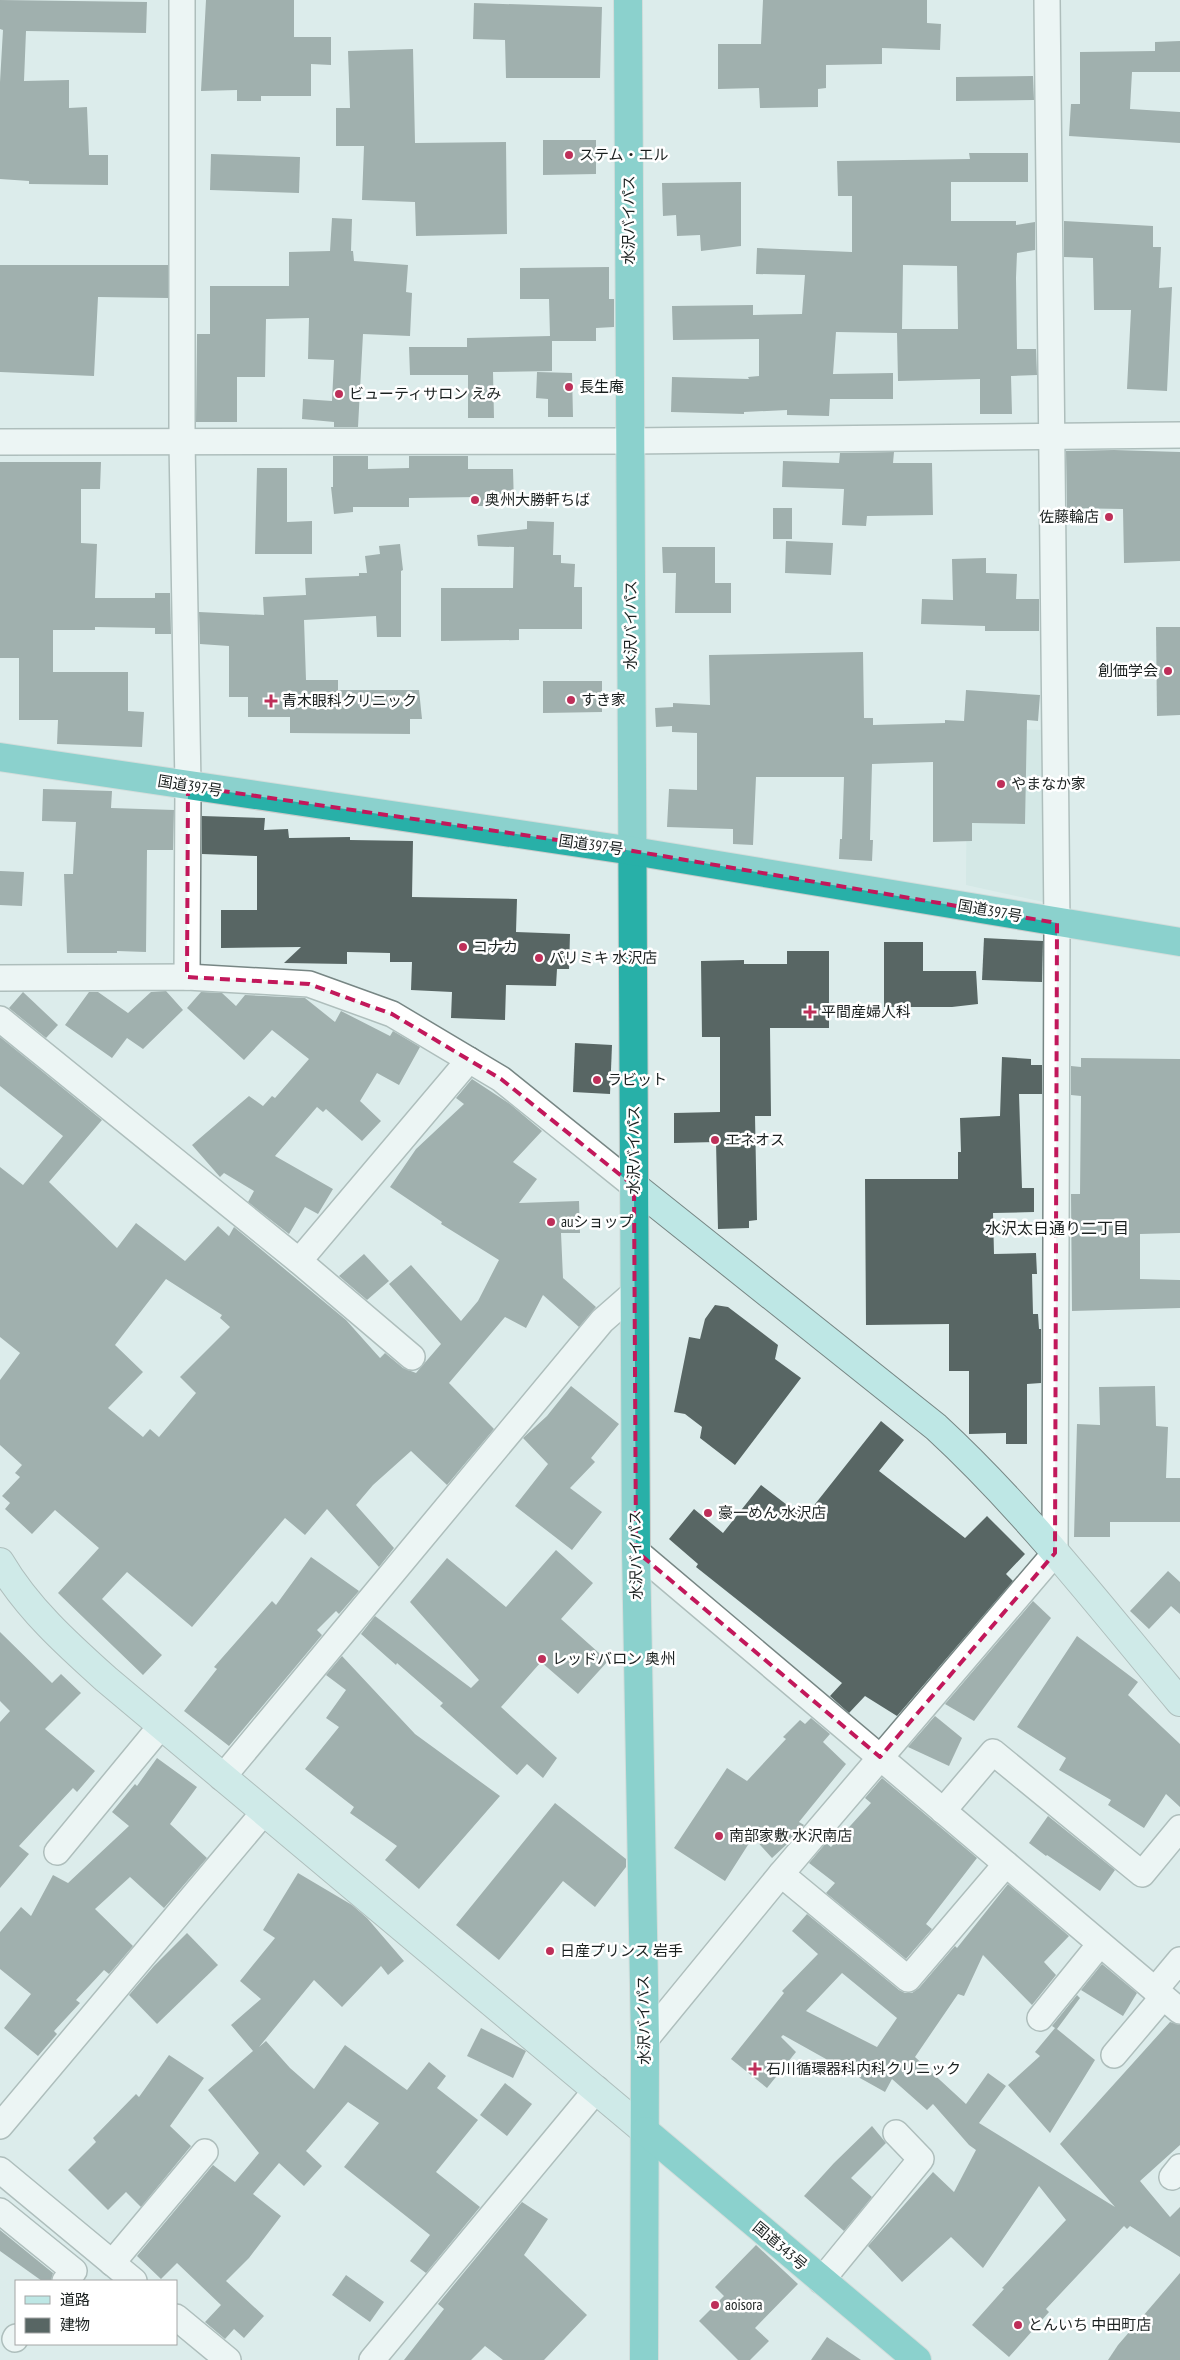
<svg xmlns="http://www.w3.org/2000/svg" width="1180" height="2360" font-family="'PT Sans Narrow','Noto Sans JP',sans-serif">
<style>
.built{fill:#c9e3e0}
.building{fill:#586664;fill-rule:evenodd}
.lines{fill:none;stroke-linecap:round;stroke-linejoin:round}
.street-casing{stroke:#778684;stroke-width:28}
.secondary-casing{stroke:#778684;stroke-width:30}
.highway-casing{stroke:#c8cac9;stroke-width:30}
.street{stroke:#fff;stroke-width:25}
.secondary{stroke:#bee7e5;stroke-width:28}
.highway{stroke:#28b0a8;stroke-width:28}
.marked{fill:none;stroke:#c2185b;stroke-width:4;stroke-dasharray:10 6;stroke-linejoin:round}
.poi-dot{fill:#be2f59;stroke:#fff;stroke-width:2}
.labels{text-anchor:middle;stroke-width:5;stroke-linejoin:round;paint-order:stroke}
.poi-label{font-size:15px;fill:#1b2120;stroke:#fff;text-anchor:start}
.street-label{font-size:15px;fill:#1b2120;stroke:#fff}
.neighbourhood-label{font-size:16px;fill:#1b2120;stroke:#fff}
</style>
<rect width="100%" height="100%" fill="#dceceb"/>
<!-- built -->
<path class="built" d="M967,728l81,2v173l-82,-18z"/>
<!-- building -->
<g class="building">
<path d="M0,0l147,2 -1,31 -120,-2 -2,50 45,-1v28l18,-1 2,48h19v30l-79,-1v-3l-29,-2v-97l3,-52 -3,-1z"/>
<path d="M206,0h88v37h37v28l-20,-1v32h-50v5h-24v-11l-36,1z"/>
<path d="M763,0h164v23l14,1 -1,26 -58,-2v16l-56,1v23l-8,1v18l-58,1 -1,-20 -41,1v-45h43z"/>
<path d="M474,3l128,4 -2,71h-94l-1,-38 -32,-1z"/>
<path d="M1180,41v31h-48l-2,37 50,3v31l-111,-7 2,-32h9v-52l75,-1v-9z"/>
<path d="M413,49l2,94 91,-1 1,92 -91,2 -1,-34 -53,-2 2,-54h-28v-38h14l-2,-57z"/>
<path d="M1033,76l1,24 -78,1v-24z"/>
<path d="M543,140h53v34l-53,1z"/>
<path d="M969,153h59v29h-77v39h65v4l19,-3v28l-18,3 -1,25 1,71h19l1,26 -26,1 1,38h-32v-35l-82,2 -1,-48 -61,-1 -3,42 60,-1v26h-63l-1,17 -42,-1v-5l-43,2v2l-73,-2 1,-35 77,2 -1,-2 11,-1v-37l-86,1 -1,-34 81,-1v10l49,-1 3,-39 -49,-1 1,-26 95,4v-56h-14l-1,-35 133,-2zM903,265l54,1 1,63h-56z"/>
<path d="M211,154l89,3 -1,36 -89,-3z"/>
<path d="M741,182v64l-40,5 -1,-16 -23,1 -1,-21 -13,1 -1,-33z"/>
<path d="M332,218l20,1 -1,32h2l1,10 54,4 -2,27 6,1 -2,43 -47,-2 -5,93h-24v-5l-32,-3 1,-20 29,2 2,-41 -26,-1 1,-41 -43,1 -1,58h-28v45h-41l1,-88h13v-48h79v-34l41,-1z"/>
<path d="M1064,221l89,5v21h8l-2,41 13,-1 -5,104 -40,-2 4,-79h-37l-1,-52 -29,-1z"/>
<path d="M0,265h168v33l-70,-1 -4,79 -94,-4z"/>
<path d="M609,267v32h5v28l-18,1v13h-44v30l-59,1 1,46h-26v-43h-58l-1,-28h58v-9l83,-2 -1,-37h-29v-31z"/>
<path d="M537,372l35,1 1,44h-25v-18l-12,-1z"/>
<path d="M1114,450l66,2v109l-56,2 -1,-54 -56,-1 -1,-57z"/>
<path d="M894,452l-1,11h39l1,52 -66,1 -1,10 -24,-1 2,-36 -62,-2 1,-26 56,2 1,-10z"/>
<path d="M333,456h35v13l41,-1v-12h59v13h45l1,37h-36v-9l-69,1v9h-56v5l-19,2 -3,-27h2z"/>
<path d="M0,462h101l-1,27h-19v54l16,1 -2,54h60v-5h15l1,41h-16v-6l-60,-1v3h-42v42h75v39l16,1 -2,35 -85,-3 1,-24h-39v-62h-19z"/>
<path d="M257,468h30v54l25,-1v33h-57z"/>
<rect x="773" y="508" width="19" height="31"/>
<path d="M527,521l27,1 -1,33h8v8l14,1 -1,23h8v42h-63v11l-78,1v-53h72l1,-41 -36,-1 -1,-11 50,-6z"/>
<path d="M786,541l47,2 -2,32 -46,-2z"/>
<path d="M400,544l3,26 -2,1v66h-24l-1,-21 -72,4 2,60h32v10h81l3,29h-12v15l-120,-1v-16h-42v-20h-19v-51l-29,-2 -1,-32 65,3 -1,-18 43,-2 -1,-17 54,-2v-3h8l-2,-17 15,-2 -1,-8z"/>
<path d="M662,547h53v36h16v30h-56l1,-40h-13z"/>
<path d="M986,558v15l31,1 -1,25h23v32h-54v-5l-64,-2 1,-25 31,1 -1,-41z"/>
<path d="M1156,627h24v88l-23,1z"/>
<path d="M863,652l1,66h9v7l72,-2v-3l19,1 2,-31 74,5 -2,26 -11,-1 -2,104 -53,-1v18l-39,1v-80l-61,2 -2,76h3l-1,21 -33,-2 1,-20h2l2,-62h-88l-3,68 -20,-1v-15l-66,-2 2,-38 28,1v-57l-25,-1v-6l-16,1 -1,-19 18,-1v-4l37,2 -1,-50z"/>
<path d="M543,681h59v31l-59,1z"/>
<path d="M43,789l69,2 -1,17 63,2 -1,40h-26l-1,102 -29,-1v2h-50l-3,-79h9l3,-52 -34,-1z"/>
<path d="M202,816l63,2 -1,12 24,-1 1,9 61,-1v3l63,1 -1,56 105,2 -1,33 54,2 -1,35h-12l-1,17 -50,-1 -1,35 -54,-2 1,-26 -41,-2 1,-28h-22v-9l-43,-1v12l-63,-1 17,-16 -80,1v-38h36v-54l-55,-2z"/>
<path d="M0,871l24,1 -2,34 -22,-1z"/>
<path d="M984,938l59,3 -1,41 -60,-2z"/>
<path d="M884,942h39v29h53l2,33 -26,3h-68z"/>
<path d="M787,951h42v77h-59l1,88h-16l2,104 -8,1v7l-31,1 -2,-87 -42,1v-30l46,-1v-75h-18l-1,-76 43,-1v4h43z"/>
<path d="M166,991l17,19 -40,39 -16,-11 -15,20 -47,-33 24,-33h9l30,21 23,-21z"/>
<path d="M23,992l35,33 -12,13 -37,-30z"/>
<path d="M201,992l21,1 14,13 9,-11 60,3 30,24 6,-11 49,25 3,-5 27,16 -21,38 -22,-12 -17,28 21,20 -19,20 -36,-32 -3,3 -6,-5 -42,49 58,33 -15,25 -13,-7 -16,27 -41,-32 6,-11 -30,-18 -4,4 -28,-32 57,-49 14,10 9,-10 3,2 34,-39 -37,-29 -28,30 -57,-52z"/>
<path d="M0,1037l102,83 -53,62 68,66 19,-25 49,38 33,-35 11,10 5,-9 112,93 34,38 5,-5 18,15 13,5 25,-29 -52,-60 22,-19 50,56 17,-20 21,-41 -58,-36 1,-2 -52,-35 26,-38 48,-45 -8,-6 16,-19 38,25 32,27 -29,31 24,17 -18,24 60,-2 1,32h-19l2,45 33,29 -17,20 -36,-32 -17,33 -21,-11 -56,66 45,46 -47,56 -36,-34 -38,34 -17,20 38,43 -15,19 -52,-58 -22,26 -20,-17 -93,109 -65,-55 -25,27 60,56 -19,20 -85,-82 41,-45 -44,-38 -23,24 -27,-25 5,-6 -8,-7 18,-19 -5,-4 7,-8 -22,-20v-65l20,-27 -20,-16v-170l23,18 40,-49 -63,-50zM166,1279l56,36 -2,3 10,9 -50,50 16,16 -37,44 -9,-8 -7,8 -35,-29 35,-36 -28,-27z"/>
<path d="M575,1043l37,2 -2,49 -37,-2z"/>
<path d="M1002,1057l29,2v6h11v29h-23l3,94h12v24l-41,1 1,41 42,-1 1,21h-5l1,40h5l1,15h2v54l-14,1v60h-21v-11l-37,1v-63h-20v-47l-83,1 -1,-146h93v-27h3l-1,-34 40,-2z"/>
<path d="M1081,1058l99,1v174l-40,1v45l40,1v28l-108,3 -1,-117h9l1,-98 -10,-1v-29l10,1z"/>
<path d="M364,1254l25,27 -22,19 -28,-24z"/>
<path d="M715,1305l13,2 50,38 -3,14 26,19 -66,87 -35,-27 2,-11 -17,-13 -11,-2 15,-75 11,2 5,-20z"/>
<path d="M571,1386l48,38 -28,34 4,4 -25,26 32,24 -30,38 -57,-44 33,-42 -25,-26 24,-22z"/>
<path d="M1155,1386l1,40 12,1 -2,51h14v44h-70v15h-36l3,-113 23,1 -1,-38z"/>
<path d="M881,1421l23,19 -25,31 86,67 22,-22 38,38 -19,20 7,7 -116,135 -32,-20 -16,17 -19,-17 12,-13 -146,-116 2,-3 -29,-25 25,-30 29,24 38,-48 43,33z"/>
<path d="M556,1550l37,33 -32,36 47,42 -30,33 -37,-32 -40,45 56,51 -14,20 -16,-14 -10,11 -77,-69 3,-3 -46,-40 -1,2 -35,-31 14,-18 96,72 8,-8 -69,-78 37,-44 59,49z"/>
<path d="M311,1557l48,34 -20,23 -3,-3 -19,19 5,5 -93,111 -45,-35 33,-42 -3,-2 58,-66 4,4z"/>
<path d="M1168,1571l12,11v32l-9,-8 -22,23 -19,-18z"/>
<path d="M1033,1601l18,17 -77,103 -29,-17z"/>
<path d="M0,1632l52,51 9,-9 20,19 -36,36 50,42 -18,21 -4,-4 -54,58 10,8 -29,34v-166l10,-11 -10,-10z"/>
<path d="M1077,1636l61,46 -10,13 52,49v63l-14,-13 -22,34 -36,-23 3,-5 -52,-30 7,-12 -49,-31z"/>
<path d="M342,1656l73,78 85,62 -81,93 -34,-29 12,-14 -47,-33 4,-6 -49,-38 34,-42 -13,-9 20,-28 -20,-15z"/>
<path d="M935,1716l27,22 -13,28 -41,-19z"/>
<path d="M811,1718l19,16 -7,8 23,22 -47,58 5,3 -18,20 -14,13 -19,-21 -28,44 -51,-33 53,-80 20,13 39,-42 -3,-2 17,-17 5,4z"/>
<path d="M157,1758l40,29 -27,37 37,34 -43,50 -34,-31 -35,32 38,37 -24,28 -5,-4 -28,30 4,3 -26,28 3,3 -19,22 -34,-28 27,-34 -31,-25v-37l21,-25 10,9 22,-41 15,8 61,-57 -17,-14 23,-28 2,2z"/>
<path d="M882,1778l95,80 -51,66 6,5 -26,30 -80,-66 9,-10 -26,-20 17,-20 5,4 40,-44 -6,-5z"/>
<path d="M555,1803l71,56v8l-31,40 -32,-26 -64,79 -43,-35z"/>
<path d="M1048,1816l67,54 -15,21 -53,-36 -1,1 -17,-13z"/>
<path d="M298,1873l54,32 15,13 37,43 -16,14 -7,-9 -39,41 -28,-27 -55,67 7,-6 24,27 24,21 31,-44 62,45 22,-28 17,14 -9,12 41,32 -42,52 44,35 -54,66 -16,-12 20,-26 -86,-68 35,-44 -31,-21 -42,49 16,15 -18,20 -25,-23 -26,31 28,22 -32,42 -23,23 38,35 -20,22 -10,-9 -9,10 -20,-17 16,-17 -44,-42 -16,16 -24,-23 76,-91 22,17 24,-29 -51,-63 45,-39 -22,-26 30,-26 -21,-18 35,-43 -12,-8z"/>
<path d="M1008,1884l61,52 -25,26 12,13 -24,30 -49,-50 -19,41 -6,-2 -43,63 51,47 22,-31 18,13 -27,37 136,84 -55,-63 110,-122 10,3v120l-40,36 30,36 10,-10v50l-50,-31 -3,3 -3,-3 -78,83 3,3 -40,45 -37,-32 32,-36 -2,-1 64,-68 -27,-34 -56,82 -32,-31 -49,45 -34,-36 65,-74 21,20 22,-42 -7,-5 -36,-41 -6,6 -35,-31 -7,13 -102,-57 -2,2 15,15 -29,36 -36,-29 53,-66 -2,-2 36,-37 -26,-23 15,-17 92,76 6,3h7l7,-5 36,-42 2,2zM842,1973l55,45 -20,29 -71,-36z"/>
<path d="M187,1933l31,32 -61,59 -28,-29 25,-29z"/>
<path d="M1102,1964l35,29 -14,23 -42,-26z"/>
<path d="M1077,1995l3,3 -23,31 38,31 -45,73 -42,-48 32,-29 -5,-4 20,-24 -3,-2z"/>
<path d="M481,2028l45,23 -13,27 -46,-22z"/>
<path d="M169,2055l35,23 -34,48 21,20 -50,61 -15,-15 -18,18 -40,-40 28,-28 -3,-4 43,-44 3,3z"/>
<path d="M505,2083l27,21 -25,32 -27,-21z"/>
<path d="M872,2126l14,17 -35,35 21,19 -28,34 -40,-35 30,-33z"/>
<path d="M522,2202l26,17 -24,36 63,60 -43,45h-41l-18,-14 -14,14h-67l40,-51 -6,-5z"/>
<path d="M0,2230l53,43 -2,8h-9l-42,-30z"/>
<path d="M756,2245l42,39 -43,44 14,13 -19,19h-12l-39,-39 25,-25 -9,-9z"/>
<path d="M1180,2273v87h-72l10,-15z"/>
<path d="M346,2275l38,27 -14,20 -38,-27z"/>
<path d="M827,2337l34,23h-50z"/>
</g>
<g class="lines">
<!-- street casing -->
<g class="street-casing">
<g id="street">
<path d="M182,0v441l6,345 -1,191"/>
<path d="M0,442l630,-1 550,-6"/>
<path d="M0,978l187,-1 122,7 83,30 109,65 133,107"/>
<path d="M0,1019l299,242 170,-201"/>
<path d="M299,1261l113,96"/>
<path d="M636,1551l544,460"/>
<path d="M222,1778l380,-457 32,-28"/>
<path d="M943,1811l50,-59 149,122 38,-46"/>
<path d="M57,1852l104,-126"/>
<path d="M781,1874l127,105 98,-115"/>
<path d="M1155,1990l25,-30"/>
<path d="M1040,2018l60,-74"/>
<path d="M645,2040l136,-166 274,-321 2,-630 -10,-923"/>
<path d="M1114,2055l49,-58"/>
<path d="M0,2126l264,-314"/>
<path d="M0,2170l134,111"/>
<path d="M1172,2177l8,-10"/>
<path d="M0,2211l74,60 -9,10"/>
<path d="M112,2263l93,-111"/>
<path d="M821,2281l100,-122 -25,-26"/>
<path d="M176,2317l52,43"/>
<path d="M15,2339l1,-2"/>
<path d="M372,2360l225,-271"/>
</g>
</g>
<!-- secondary casing -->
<g class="secondary-casing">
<g id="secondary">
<path d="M634,1186l302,241c90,83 165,181 244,275"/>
<path d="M0,1562c27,46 67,82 106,117l539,452"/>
</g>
</g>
<!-- highway casing -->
<g class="highway-casing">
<g id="highway">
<path d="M628,0l8,1551 9,489 -1,320"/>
<path d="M0,757l633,94 547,91"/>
<path d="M645,2131l272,229"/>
</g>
</g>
<!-- street -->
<use href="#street" class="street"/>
<!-- secondary -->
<use href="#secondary" class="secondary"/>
<!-- highway -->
<use href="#highway" class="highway"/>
</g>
<!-- marked area -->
<path d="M0 0H1180V2360H0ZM188,786l445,65 424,72 -2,630 -175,204 -244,-206 -2,-365 -133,-107 -109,-65 -83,-30 -122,-7z" fill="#dceceb" fill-opacity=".55" fill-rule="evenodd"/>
<path class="marked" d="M188,786l445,65 424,72 -2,630 -175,204 -244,-206 -2,-365 -133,-107 -109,-65 -83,-30 -122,-7z"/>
<!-- markers -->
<g class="poi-dot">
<circle cx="569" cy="155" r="5"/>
<circle cx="569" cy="387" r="5"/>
<circle cx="339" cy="394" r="5"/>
<circle cx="475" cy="500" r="5"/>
<circle cx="1109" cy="517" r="5"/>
<circle cx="1168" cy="671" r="5"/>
<circle cx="571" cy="700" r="5"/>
<path d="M268.5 693.5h5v5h5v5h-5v5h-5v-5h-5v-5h5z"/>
<circle cx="1001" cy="784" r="5"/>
<circle cx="463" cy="947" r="5"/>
<circle cx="539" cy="958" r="5"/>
<path d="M807.5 1004.5h5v5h5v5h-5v5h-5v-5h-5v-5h5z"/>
<circle cx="597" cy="1080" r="5"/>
<circle cx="715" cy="1140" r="5"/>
<circle cx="551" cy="1222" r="5"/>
<circle cx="708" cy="1513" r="5"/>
<circle cx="542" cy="1659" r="5"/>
<circle cx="719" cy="1836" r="5"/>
<circle cx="550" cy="1951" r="5"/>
<path d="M752.5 2061.5h5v5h5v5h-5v5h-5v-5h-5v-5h5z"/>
<circle cx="715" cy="2305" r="5"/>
<circle cx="1018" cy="2325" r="5"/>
</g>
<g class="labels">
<!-- poi labels -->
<g class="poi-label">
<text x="579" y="160">ステム・エル</text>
<text x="579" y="392">長生庵</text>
<text x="349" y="399">ビューティサロン えみ</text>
<text x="485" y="505">奥州大勝軒ちば</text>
<text x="1099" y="522" text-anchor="end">佐藤輪店</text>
<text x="1158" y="676" text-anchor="end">創価学会</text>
<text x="581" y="705">すき家</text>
<text x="282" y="706">青木眼科クリニック</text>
<text x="1011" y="789">やまなか家</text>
<text x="473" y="952">コナカ</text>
<text x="549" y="963">パリミキ 水沢店</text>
<text x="821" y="1017">平間産婦人科</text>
<text x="607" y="1085">ラビット</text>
<text x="725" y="1145">エネオス</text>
<text x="561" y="1227">auショップ</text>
<text x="718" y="1518">豪一めん 水沢店</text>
<text x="552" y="1664">レッドバロン 奥州</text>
<text x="729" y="1841">南部家敷 水沢南店</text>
<text x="560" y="1956">日産プリンス 岩手</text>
<text x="766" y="2074">石川循環器科内科クリニック</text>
<text x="725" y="2310">aoisora</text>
<text x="1028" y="2330">とんいち 中田町店</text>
</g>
<!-- street labels -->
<g class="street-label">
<text transform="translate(629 220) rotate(-90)" y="5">水沢バイパス</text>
<text transform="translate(631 625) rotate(-90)" y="5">水沢バイパス</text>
<text transform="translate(190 786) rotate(9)" y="5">国道397号</text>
<text transform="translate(591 845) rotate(8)" y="5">国道397号</text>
<text transform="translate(990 911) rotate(10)" y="5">国道397号</text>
<text transform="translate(634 1150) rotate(-90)" y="5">水沢バイパス</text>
<text transform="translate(636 1555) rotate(-91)" y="5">水沢バイパス</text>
<text transform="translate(644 2020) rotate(-91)" y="5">水沢バイパス</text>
<text transform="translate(780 2246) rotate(40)" y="5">国道343号</text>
</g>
<!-- neighbourhood labels -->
<g class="neighbourhood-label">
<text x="1057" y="1234">水沢太日通り二丁目</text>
</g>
</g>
<!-- legend -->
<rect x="15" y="2280" width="162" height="65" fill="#ffffff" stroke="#a4a6a6"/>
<rect x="25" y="2296" width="25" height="8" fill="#bee7e5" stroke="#a4a6a6"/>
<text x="60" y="2305" font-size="15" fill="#1b2120">道路</text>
<rect x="25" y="2318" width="25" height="15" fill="#586664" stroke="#a4a6a6"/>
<text x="60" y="2330" font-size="15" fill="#1b2120">建物</text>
</svg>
